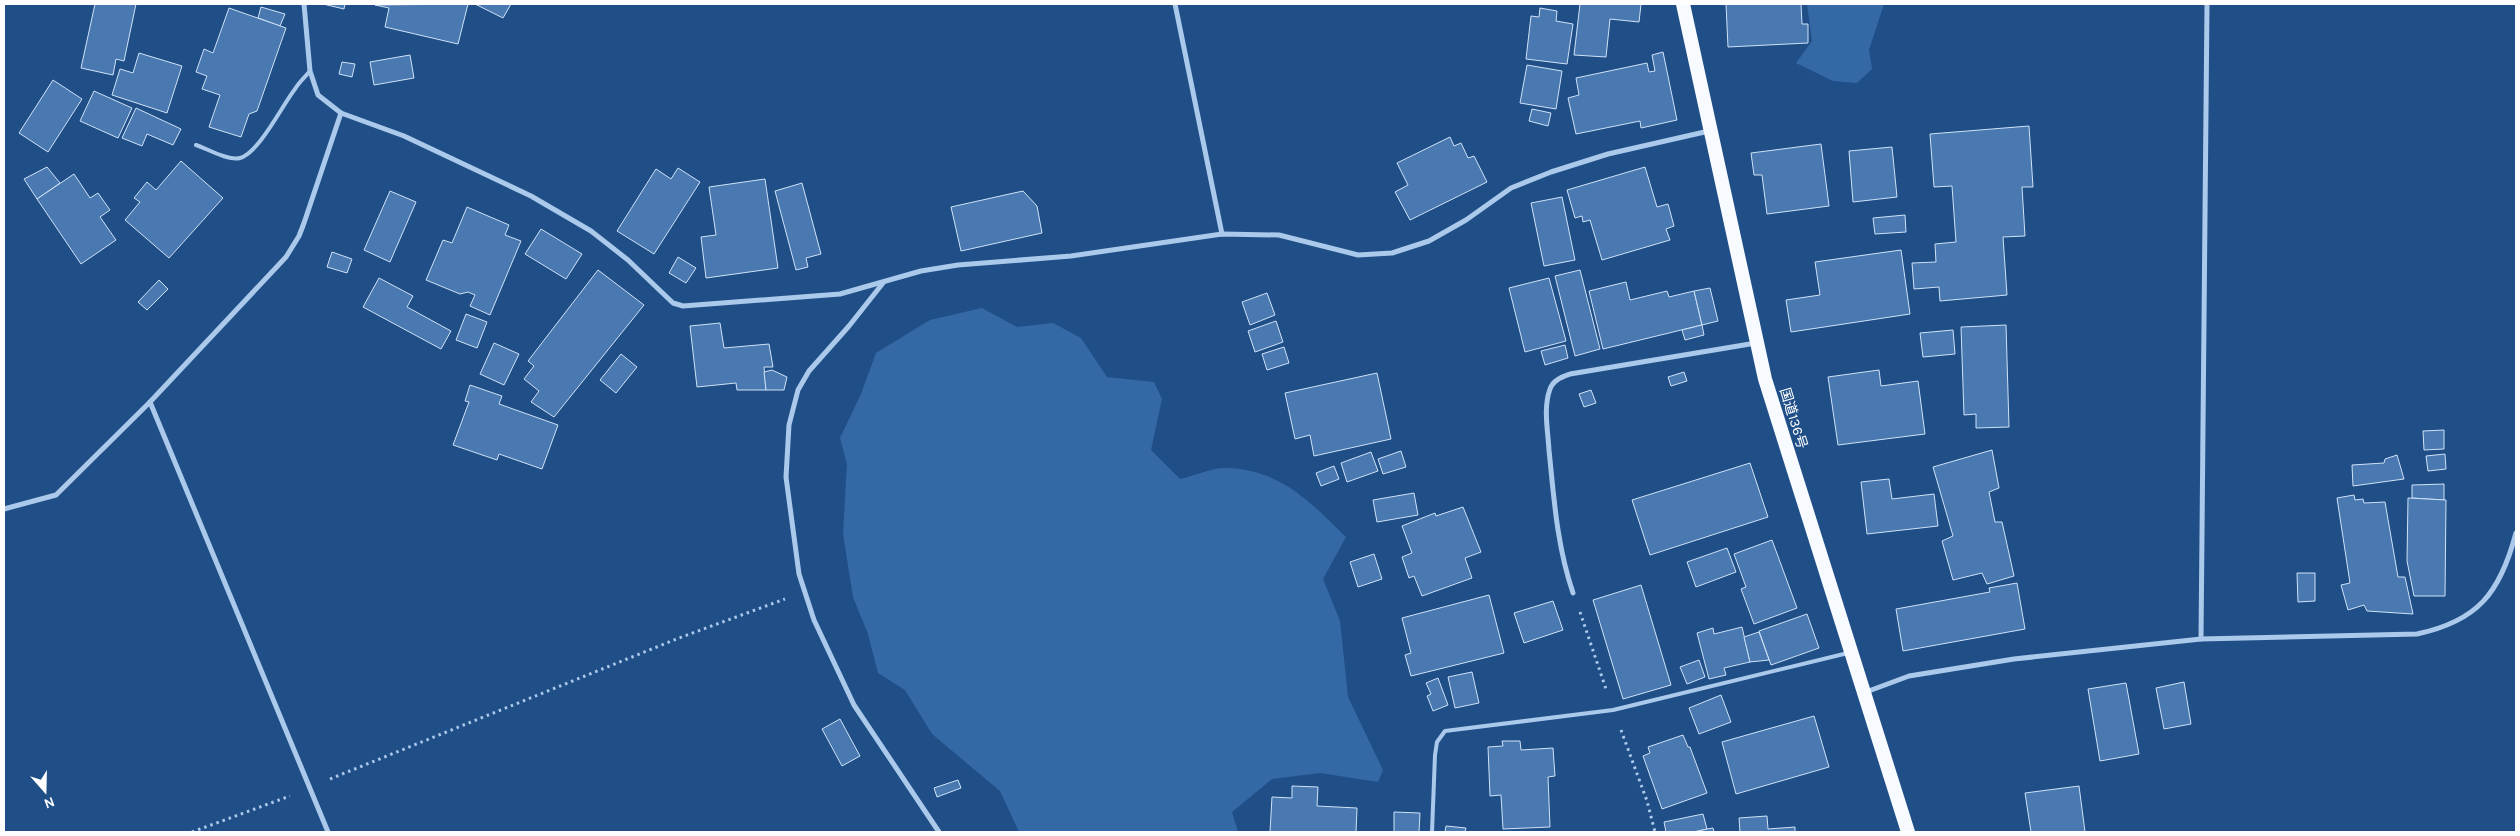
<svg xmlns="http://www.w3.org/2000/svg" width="2520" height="836" font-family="Karla,'Noto Sans JP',sans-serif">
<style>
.green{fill:#3469a5}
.building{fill:#4979b0;stroke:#cfe2f8}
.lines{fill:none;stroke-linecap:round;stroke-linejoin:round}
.path{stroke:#abc9ea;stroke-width:3;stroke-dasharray:2.5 4;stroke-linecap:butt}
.service{stroke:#abc9ea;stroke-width:4}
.minor{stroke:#abc9ea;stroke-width:5}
.trunk{stroke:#f7fafe;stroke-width:14}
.labels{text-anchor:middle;stroke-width:4;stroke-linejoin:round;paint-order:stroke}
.street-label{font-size:14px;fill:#fff;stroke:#204f88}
</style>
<rect width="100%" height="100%" fill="#204f88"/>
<!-- green -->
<g class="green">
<path d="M1807,4h77l-15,46 3,19 -15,14 -24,-2 -37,-18 16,-22z"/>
<path d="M982,308l35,19 36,-4 28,15 26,39 47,5 8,17 -11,51 29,29c14,-3 31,-11 45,-11 55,1 84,33 121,69l-23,42 17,42 8,76 35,73 -5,12 -58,-9 -48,6 -40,33 6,20h-219l-19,-41 -68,-57 -27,-44 -27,-17 -10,-39 -15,-37 -10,-63 4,-70 -7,-26 21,-44 15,-41 54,-33z"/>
</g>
<!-- building -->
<g class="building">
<path d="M95,4h41l-12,57 -8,-2 -3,16 -32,-7z"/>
<path d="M323,4h22l-1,5z"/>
<path d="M468,4l-10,40 -73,-17 4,-19 -14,-3z"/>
<path d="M475,4h36l-8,14z"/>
<path d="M1580,4h61l-2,18 -29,-3 -4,38 -32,-2z"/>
<path d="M1726,4h75l1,20h6v19l-80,4z"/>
<path d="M261,7l24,7 -5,12 -22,-8z"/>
<path d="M229,8l57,20 -29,83 -8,3 -8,23 -32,-10 11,-32 -18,-6 5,-13 -11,-4 8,-23 9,4z"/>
<path d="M1540,8l17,3 -1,10 17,3 -6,40 -41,-5 5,-43 8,1z"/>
<path d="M1663,52l14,68 -36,8 -1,-7 -64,13 -8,-36 11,-3 -3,-17 71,-15 2,9 6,-1 -3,-16z"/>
<path d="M139,53l43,13 -15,47 -55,-18 8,-26 13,4z"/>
<path d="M410,55l4,23 -40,7 -4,-23z"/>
<path d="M342,62l13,2 -3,13 -13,-3z"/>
<path d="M1527,65l35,6 -6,38 -36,-6z"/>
<path d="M53,80l29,19 -34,53 -29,-19z"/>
<path d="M94,91l38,17 -14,30 -38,-17z"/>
<path d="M136,108l45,21 -8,16 -26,-11 -5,12 -20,-8z"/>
<path d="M1532,109l19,4 -3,13 -19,-5z"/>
<path d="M2029,126l4,61h-11l3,49 -22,1 4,58 -67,6 -1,-14 -25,2 -2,-26 24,-1 -1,-18 21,-2 -4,-56 -18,1 -4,-53z"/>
<path d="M1450,137l4,9 7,-3 7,15 6,-2 13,26 -77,38 -15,-28 13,-7 -11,-22z"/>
<path d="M1821,144l8,62 -62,8 -5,-39h-8l-3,-22z"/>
<path d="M1892,147l5,50 -44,5 -4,-51z"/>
<path d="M181,161l42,37 -54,60 -44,-38 15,-18 -6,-4 13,-16 9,8z"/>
<path d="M47,167l13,16 -23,16 -13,-20z"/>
<path d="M1645,167l12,40 11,-3 6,22 -8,3 4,11 -68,20 -12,-40 -7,2 -1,-6 -7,2 -8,-28z"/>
<path d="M678,168l22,14 -46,72 -37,-23 39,-62 15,10z"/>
<path d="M74,174l16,24 8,-5 12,17 -10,7 16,23 -35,24 -44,-65z"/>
<path d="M765,179l13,89 -72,10 -5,-41 15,-2 -7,-48z"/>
<path d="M802,183l19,71 -15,4 2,9 -12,3 -21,-79z"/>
<path d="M390,191l26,11 -26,60 -26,-12z"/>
<path d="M1023,191l14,15 5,27 -81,18 -10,-44z"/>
<path d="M1562,197l13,63 -31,6 -13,-63z"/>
<path d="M467,207l42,18 -4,10 16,6 -31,74 -20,-9 5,-11 -7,-3 -8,2 -34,-14 17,-40 9,3z"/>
<path d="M1905,215l1,17 -31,2 -2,-16z"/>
<path d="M541,229l41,25 -16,25 -41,-25z"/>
<path d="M1901,250l9,64 -119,18 -5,-32 34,-5 -5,-33z"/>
<path d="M332,252l20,7 -5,14 -20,-6z"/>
<path d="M678,257l18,11 -10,15 -17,-10z"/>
<path d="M598,270l46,35 -90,112 -23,-15 8,-11 -15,-12 10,-13 -6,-5z"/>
<path d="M1580,270l20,79 -25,7 -20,-80z"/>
<path d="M379,278l34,18 -6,11 44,24 -10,18 -78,-42z"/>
<path d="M1549,278l17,63 -41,11 -16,-64z"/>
<path d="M159,280l9,9 -21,21 -9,-8z"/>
<path d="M1626,282l4,18 37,-9 2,6 25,-6 8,34 -99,24 -14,-58z"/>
<path d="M1710,288l8,33 -16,4 -8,-34z"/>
<path d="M1267,293l8,22 -25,10 -8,-23z"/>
<path d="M466,314l21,8 -10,26 -21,-8z"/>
<path d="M1276,321l7,21 -28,10 -7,-21z"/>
<path d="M720,323l4,25 45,-4 4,23h-9l2,23h-29l-1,-7 -39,4 -7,-61z"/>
<path d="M1702,325l2,10 -19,5 -3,-10z"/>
<path d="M2006,325l3,102 -33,1v-14l-12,1 -3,-88z"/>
<path d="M1953,330l2,24 -32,3 -3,-24z"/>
<path d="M494,343l25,11 -15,31 -24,-11z"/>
<path d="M1565,345l3,13 -23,7 -4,-14z"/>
<path d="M1284,347l5,16 -22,7 -5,-16z"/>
<path d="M621,354l16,13 -21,26 -16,-13z"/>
<path d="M772,370l15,7 -3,13h-18l-2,-18z"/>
<path d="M1879,370l2,16 37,-5 7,53 -87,11 -10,-68z"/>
<path d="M1684,372l3,9 -16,5 -3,-9z"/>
<path d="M1377,373l14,66 -77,17 -4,-21 -15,4 -10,-46z"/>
<path d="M470,385l32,11 -3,8 59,21 -16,44 -43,-15 -2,6 -44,-15 16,-43 -4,-1z"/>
<path d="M1591,390l5,13 -12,4 -5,-13z"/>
<path d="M2444,430v19l-20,1 -1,-19z"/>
<path d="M1992,450l7,38 -10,4 6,30h7l12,54 -27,8 -5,-11 -29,7 -11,-39 11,-5 -20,-69z"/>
<path d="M1401,451l5,16 -23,7 -5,-15z"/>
<path d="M1371,452l7,19 -31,11 -6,-19z"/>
<path d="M2445,454l1,15 -18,2 -2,-15z"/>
<path d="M2397,455l7,24 -51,7 -1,-21 32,-2 1,-4z"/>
<path d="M1750,463l18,54 -118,38 -18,-55z"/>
<path d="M1334,466l5,13 -18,7 -5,-13z"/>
<path d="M1889,479l3,20 42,-5 4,32 -71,8 -6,-52z"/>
<path d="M2444,484v16l-32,-2v-13z"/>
<path d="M1414,493l4,22 -41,7 -4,-22z"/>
<path d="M2354,495l1,5 8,-1 1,4 21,-1 13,75h7l8,37 -46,-3 -3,-6 -16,5 -7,-25 9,-2 -13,-85z"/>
<path d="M2408,498l38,2 -1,96h-31l-7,-35z"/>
<path d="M1463,507l18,45 -16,6 7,20 -50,18 -8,-20 -5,2 -7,-21 10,-4 -10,-27 33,-13 1,3z"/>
<path d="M1772,540l25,68 -43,16 -13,-35 5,-2 -12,-33z"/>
<path d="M1727,548l9,24 -40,15 -9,-25z"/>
<path d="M1374,554l8,25 -24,8 -8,-25z"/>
<path d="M2297,573h18v28l-17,1z"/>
<path d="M2017,583l8,46 -122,22 -7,-42 94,-17 -1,-4z"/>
<path d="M1641,585l30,100 -48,14 -30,-99z"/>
<path d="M1489,595l15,58 -93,23 -6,-21 6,-2 -9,-35z"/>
<path d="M1553,601l10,29 -39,13 -10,-30z"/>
<path d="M1807,614l12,34 -48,17 -12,-34z"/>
<path d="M1742,627l8,35 -26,6 2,7 -17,4 -12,-46 16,-5 1,6z"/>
<path d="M1759,632l10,28 -19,2 -6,-25z"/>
<path d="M1699,660l6,17 -18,7 -7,-17z"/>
<path d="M1472,672l7,31 -24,5 -7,-31z"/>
<path d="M1438,678l10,27 -15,6 -6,-15 4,-2 -5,-11z"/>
<path d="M2184,682l7,42 -27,5 -8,-41z"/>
<path d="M2126,683l13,71 -39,7 -12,-72z"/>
<path d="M1721,695l10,27 -32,12 -10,-26z"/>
<path d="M1814,716l15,51 -93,27 -14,-52z"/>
<path d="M840,719l20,37 -18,10 -20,-37z"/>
<path d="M1683,735l5,12h2l17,46 -45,16 -19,-53 7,-3 -2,-6z"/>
<path d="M1502,741h18l1,9 32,-2 2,28 -7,1 2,50 -47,2 -2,-34 -11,1 -2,-49 15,-1z"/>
<path d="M958,780l3,8 -24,9 -3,-9z"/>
<path d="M1292,786l26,1 -1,19 40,2 -1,24h-86l2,-35 20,1z"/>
<path d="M2079,786l6,46h-54l-6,-39z"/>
<path d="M1394,812l26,1 -1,19h-25z"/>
<path d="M1703,814l4,15 -13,3h-28l-2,-10z"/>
<path d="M1767,816l1,13 27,-2v5h-55l-1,-14z"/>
<path d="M1446,826l20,2 -1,4h-20z"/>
<path d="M1713,828l1,4h-20l13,-3z"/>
</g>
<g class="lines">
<!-- path -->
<g class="path">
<path d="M1580,612l26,77"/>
<path d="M1621,730l26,71 8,31"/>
<path d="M330,779l349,-141 106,-39"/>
<path d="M192,832l98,-36"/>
</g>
<!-- service -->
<g class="service">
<path d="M196,145c12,4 32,16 44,13 19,-5 43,-54 55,-69 4,-7 10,-12 15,-18"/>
<path d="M1432,832l3,-77 2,-13 8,-11 168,-21 235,-57"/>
</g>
<!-- minor -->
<g class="minor">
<path d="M304,4l6,67 8,24 23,18 63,23 127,60 60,35 37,29 45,43 10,3 157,-12 81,-23 37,-6 113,-9 151,-22 57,1 79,20 34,-2 37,-12 37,-21 45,-32 40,-16 57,-18 101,-23"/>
<path d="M1175,4l47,230"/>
<path d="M883,283l-34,43 -40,45 -11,19 -9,35 -3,52 13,97 15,46 40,85 85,127"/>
<path d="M150,402l178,430"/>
<path d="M4,509l52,-14 94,-93 136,-145 13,-21 5,-13 37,-110"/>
<path d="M1573,593c-16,-47 -19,-94 -24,-143 -1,-19 -6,-42 1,-61 3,-9 12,-12 20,-15l186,-31"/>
<path d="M2201,639l6,-635"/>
<path d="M1866,692l43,-16 105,-17 187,-20 216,-5c61,-13 83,-41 99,-101"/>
</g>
<!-- trunk -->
<path class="trunk" d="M1683,4l82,375 143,453"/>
</g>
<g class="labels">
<!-- street labels -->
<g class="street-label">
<text transform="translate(1794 418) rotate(73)" y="5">国道136号</text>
</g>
</g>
<!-- border -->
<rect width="2520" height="836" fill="none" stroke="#ffffff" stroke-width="10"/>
<!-- north arrow -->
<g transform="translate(45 791) rotate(160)" stroke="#204f88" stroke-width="4" paint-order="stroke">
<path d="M0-4L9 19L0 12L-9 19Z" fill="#ffffff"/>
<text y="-8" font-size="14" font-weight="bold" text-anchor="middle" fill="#ffffff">N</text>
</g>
</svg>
